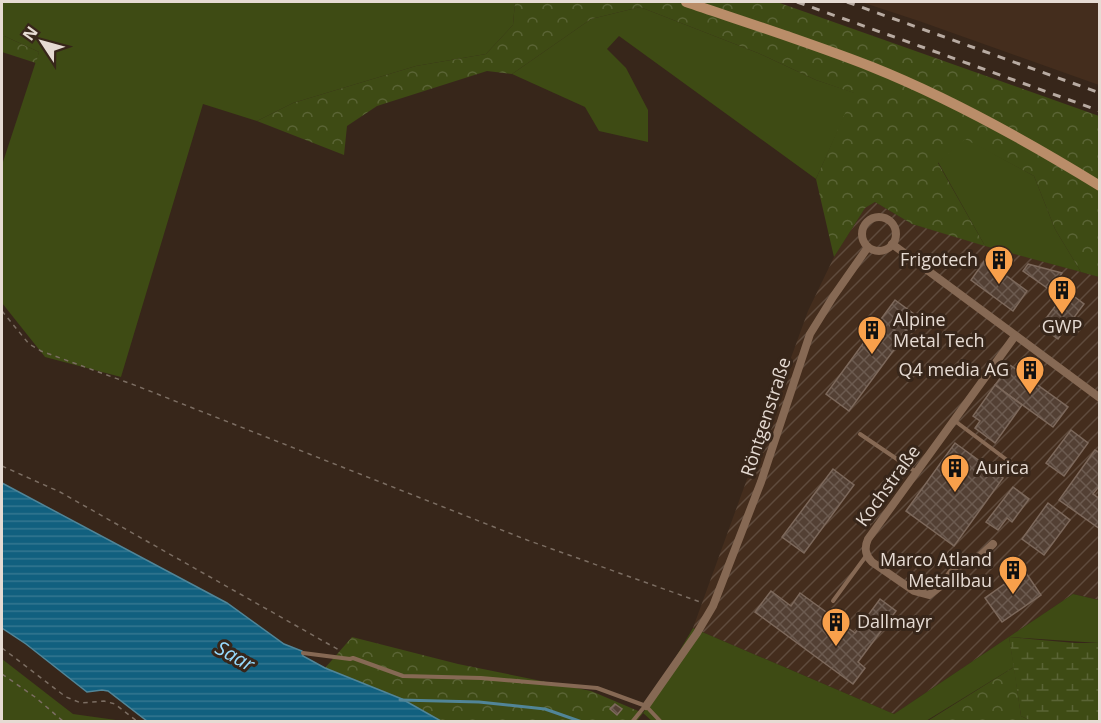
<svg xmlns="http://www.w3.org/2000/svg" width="1101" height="723" font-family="'Open Sans',sans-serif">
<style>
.built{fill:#442d1d}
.industrial{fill:url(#industrial-furrows)}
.grass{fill:#3e4b14}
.forest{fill:url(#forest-crowns)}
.wetland{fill:url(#wetland-marsh)}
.water{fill:url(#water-rules);stroke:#518598;stroke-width:1.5}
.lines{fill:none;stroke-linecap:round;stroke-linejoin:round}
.stream{stroke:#518598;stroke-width:3}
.building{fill:url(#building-cross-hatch);stroke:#7d695c;stroke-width:1.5}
.path{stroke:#7b6d62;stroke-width:1.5;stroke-dasharray:4.5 4.5;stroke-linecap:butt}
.lane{stroke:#866954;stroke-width:4}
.street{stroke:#866954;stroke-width:8}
.secondary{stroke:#ba8d69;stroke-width:10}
.rail{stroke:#b8aba2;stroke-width:3;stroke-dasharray:8 8;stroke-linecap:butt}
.labels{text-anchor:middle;stroke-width:6;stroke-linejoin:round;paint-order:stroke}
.poi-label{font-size:18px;fill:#e6dbd3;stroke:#37261a;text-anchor:end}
.street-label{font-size:18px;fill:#e6dbd3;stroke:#37261a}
.water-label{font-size:20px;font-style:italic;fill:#97dafd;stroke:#37261a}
</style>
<defs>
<pattern id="industrial-furrows" width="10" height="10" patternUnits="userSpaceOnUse" patternTransform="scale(1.5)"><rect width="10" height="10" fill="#442d1d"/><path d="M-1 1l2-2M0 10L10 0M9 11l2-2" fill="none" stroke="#5f4b3d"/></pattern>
<pattern id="forest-crowns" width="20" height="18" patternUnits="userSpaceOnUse" patternTransform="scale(1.5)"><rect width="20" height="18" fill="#3e4b14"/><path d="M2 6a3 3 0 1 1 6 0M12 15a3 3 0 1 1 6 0" fill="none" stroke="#5a6435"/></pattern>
<pattern id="wetland-marsh" width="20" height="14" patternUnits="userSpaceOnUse" patternTransform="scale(1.5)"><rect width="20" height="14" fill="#3e4b14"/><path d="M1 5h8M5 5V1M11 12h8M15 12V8" fill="none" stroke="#5a6435"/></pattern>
<pattern id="water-rules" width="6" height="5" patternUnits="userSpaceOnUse" patternTransform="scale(1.5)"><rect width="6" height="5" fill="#11607f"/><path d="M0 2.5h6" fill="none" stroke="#347690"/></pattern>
<pattern id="building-cross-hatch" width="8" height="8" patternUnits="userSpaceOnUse" patternTransform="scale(1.5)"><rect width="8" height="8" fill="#534034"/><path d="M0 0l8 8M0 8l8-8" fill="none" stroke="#6c5b50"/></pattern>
</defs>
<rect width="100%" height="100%" fill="#37261a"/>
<!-- built -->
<path class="built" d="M861,2h238v83l-180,-64z"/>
<!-- industrial -->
<path class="industrial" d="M875,202l37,22 187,53v323l-26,-6 -179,120 -201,-86 115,-317 26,-54 31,-49z"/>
<!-- grass -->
<g class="grass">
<path d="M2,2h513l-2,23 -27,29 -70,12 -123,37 -36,18 -54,-17 -82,273 -76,-20 -43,-54v-138l37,-113 -37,-17z"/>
<path d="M640,7l118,46 58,27 39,13 -39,86 -197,-143 -12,13 19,19 22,42v32l-49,-11 -14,-24 -73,-33 79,-55z"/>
<path d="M965,138l69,38 21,53 26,43 -96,-26 -47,-84z"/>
<path d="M1073,594l26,6v43l-90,-6 5,30 -88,54 -273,1 -10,-9 50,-85 201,86z"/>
<path d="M2,659l71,55 43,6 1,1h-115z"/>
</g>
<!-- forest -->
<g class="forest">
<path d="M515,2h262l322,114v161l-18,-5 -26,-43 -21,-53 -69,-37 -27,24 47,83 -73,-22 -37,-22 -10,6 -31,49 -18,-78 38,-86 -38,-13 -58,-27 -118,-46 -49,12 -79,55 -25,-3 -110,35 -30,20 -3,29 -87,-34 36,-18 123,-37 70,-12 27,-29z"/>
<path d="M2,35l37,17 -3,11 -34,-11z"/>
<path d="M352,637l106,27 133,27 52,22 -7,9 -195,-1 -39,-22 -77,-31z"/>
<path d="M1014,667l7,49 10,5 -105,1z"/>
</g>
<!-- wetland -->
<path class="wetland" d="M1009,637l66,6h24v78h-68l-10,-5z"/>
<!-- water -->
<path class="water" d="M2,483l225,120 57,41 18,7 1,5 22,12 77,31 39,22h-294l-39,-30 -6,-1 -15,2 -61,-48 -24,-16z"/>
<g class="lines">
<!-- stream -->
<path class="stream" d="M400,700l79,2 66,7 37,13"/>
</g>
<!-- building -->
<g class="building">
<path d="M985,260l42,31 -14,20 -42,-31z"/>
<path d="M1028,264l34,9 -12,17 -27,-19z"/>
<path d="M1067,291l17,13 -26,35 -18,-13z"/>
<path d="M895,300l23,17 -69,94 -23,-17z"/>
<path d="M1010,365l58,42 -15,20 -58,-42z"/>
<path d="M995,385l27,20 -27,38 -20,-15 5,-7 -7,-5z"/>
<path d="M1071,430l17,13 -24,33 -18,-13z"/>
<path d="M955,443l48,35 -49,68 -48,-35z"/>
<path d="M1095,450l5,3v32l-7,9 7,5v30l-41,-29z"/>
<path d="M833,469l21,16 -50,68 -22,-16z"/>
<path d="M1013,487l16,12 -17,23 -5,-4 -9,12 -12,-8z"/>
<path d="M1048,503l22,17 -26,35 -22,-16z"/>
<path d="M1024,570l17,25 -39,27 -17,-24z"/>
<path d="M771,591l20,15 9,-13 55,40 25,-34 16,12 -38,51 7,6 -12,16 -98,-72z"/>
<path d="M615,704l7,5 -5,6 -7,-6z"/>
</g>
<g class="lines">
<!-- path -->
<g class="path">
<path d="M2,311l27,33 12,7 96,35 390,154 176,63"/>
<path d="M2,466l58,26 279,158"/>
<path d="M2,648l64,49 15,6 23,-2 11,3 23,18"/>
<path d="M2,674l33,23 29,25"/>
</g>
<!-- lane -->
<g class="lane">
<path d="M955,421l60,45"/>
<path d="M860,434l56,38"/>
<path d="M833,601l33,-45"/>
<path d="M303,653l47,6 3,-1 50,18 78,2 116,10 49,18 15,16"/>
<path d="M632,722l13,-16"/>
</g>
<!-- street -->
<g class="street">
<circle cx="879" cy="234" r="17"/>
<path d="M892,244l208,154"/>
<path d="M993,544l-14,13 -15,2 -5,3 -16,22 -14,11 -15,-4 -42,-29c-7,-7 -8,-14 -4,-23l147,-203"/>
<path d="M646,706l51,-73 16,-27 48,-124 49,-148 23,-37 35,-50"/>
</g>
<!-- secondary -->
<path class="secondary" d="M686,2c62,21 125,41 186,65 80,32 155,74 228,119"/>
<!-- rail -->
<g class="rail">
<path d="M797,2l303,109"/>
<path d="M847,2l253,91"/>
</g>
</g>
<!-- icons -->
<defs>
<g id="building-pin" transform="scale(1.5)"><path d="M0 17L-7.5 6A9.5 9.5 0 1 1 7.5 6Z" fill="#f8a04b" stroke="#37261a"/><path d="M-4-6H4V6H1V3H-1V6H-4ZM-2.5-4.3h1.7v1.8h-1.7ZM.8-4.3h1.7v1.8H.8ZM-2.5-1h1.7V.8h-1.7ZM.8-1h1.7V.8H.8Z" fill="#111"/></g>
</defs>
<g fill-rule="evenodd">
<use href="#building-pin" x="999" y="260"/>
<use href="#building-pin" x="1062" y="290"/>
<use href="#building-pin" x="872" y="330"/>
<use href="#building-pin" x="1030" y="370"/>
<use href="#building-pin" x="955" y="468"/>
<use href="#building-pin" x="1013" y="570"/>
<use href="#building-pin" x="836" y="622"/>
</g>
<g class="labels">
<!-- poi labels -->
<g class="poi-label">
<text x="978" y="266">Frigotech</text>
<text x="893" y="326" text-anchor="start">Alpine<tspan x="893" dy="21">Metal Tech</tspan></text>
<text x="1062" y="333" text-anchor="middle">GWP</text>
<text x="1009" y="376">Q4 media AG</text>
<text x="976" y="474" text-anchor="start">Aurica</text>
<text x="992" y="566">Marco Atland<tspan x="992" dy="21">Metallbau</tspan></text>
<text x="857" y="628" text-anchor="start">Dallmayr</text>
</g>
<!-- street labels -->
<g class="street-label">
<text transform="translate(766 417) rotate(-72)" y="6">Röntgenstraße</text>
<text transform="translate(888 486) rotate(-54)" y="6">Kochstraße</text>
</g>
<!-- water labels -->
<g class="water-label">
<text transform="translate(235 656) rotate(29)" y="7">Saar</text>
</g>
</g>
<!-- border -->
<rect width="1101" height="723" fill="none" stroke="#e6dbd3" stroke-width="6"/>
<!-- north arrow -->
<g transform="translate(42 42) rotate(306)" stroke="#37261a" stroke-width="4.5" paint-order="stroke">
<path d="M0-4.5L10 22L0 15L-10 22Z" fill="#e6dbd3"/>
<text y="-9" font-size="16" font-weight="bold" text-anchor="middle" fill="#e6dbd3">N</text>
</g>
</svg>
